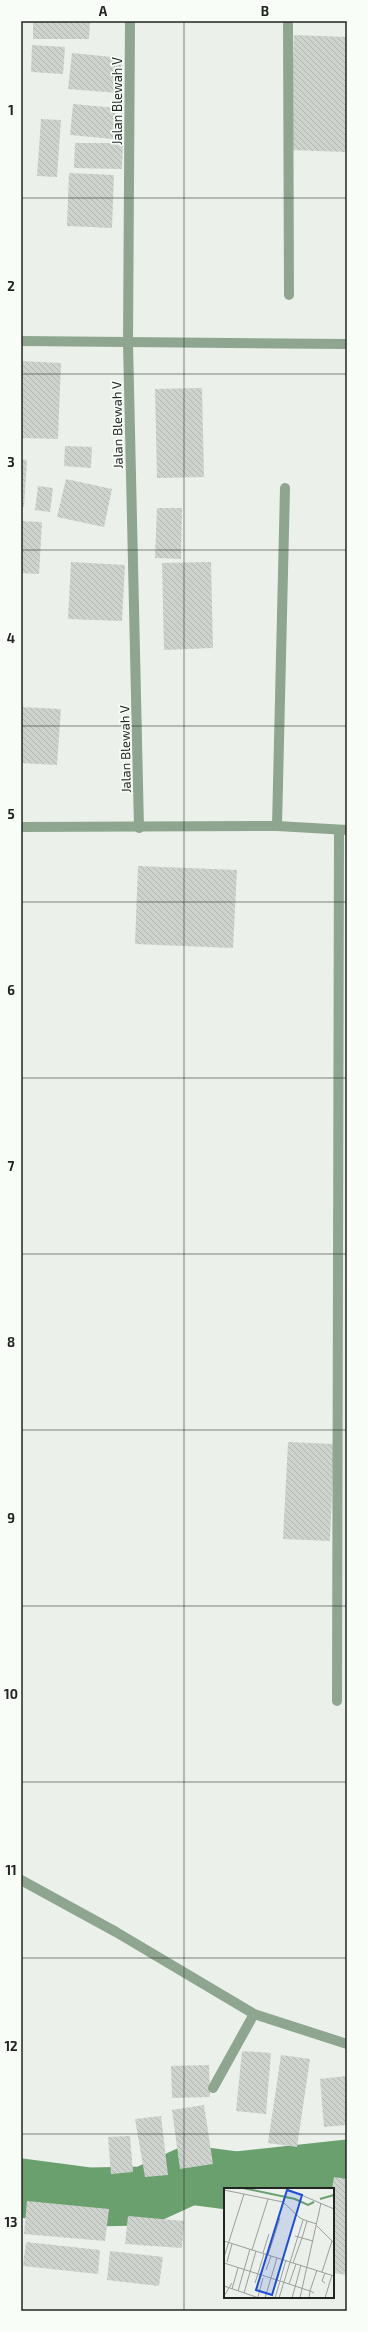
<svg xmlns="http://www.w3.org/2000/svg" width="368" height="2332" font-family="'Exo 2',sans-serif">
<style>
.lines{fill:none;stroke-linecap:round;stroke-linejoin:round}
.river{stroke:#6aa06d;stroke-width:59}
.building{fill:url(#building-back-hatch)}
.minor{stroke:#8ea68f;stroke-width:10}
.grid{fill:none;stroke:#222422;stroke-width:1;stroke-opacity:0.55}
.labels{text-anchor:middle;stroke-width:3.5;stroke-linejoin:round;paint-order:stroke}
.street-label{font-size:13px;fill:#222422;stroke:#f8fdf8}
.inset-river{fill:none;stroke:#6aa06d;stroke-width:2}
.inset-road{fill:none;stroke:#9b9e9b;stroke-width:1}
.view{fill:#1d4ed8;fill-opacity:0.15;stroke:#1d4ed8;stroke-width:2}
.inset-edge{fill:none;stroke:#222422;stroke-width:2}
.neatline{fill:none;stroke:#222422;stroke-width:1.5}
.grid-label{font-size:13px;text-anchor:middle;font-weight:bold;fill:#222422}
</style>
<defs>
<pattern id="building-back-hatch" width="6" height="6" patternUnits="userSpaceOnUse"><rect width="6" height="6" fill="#ced3ce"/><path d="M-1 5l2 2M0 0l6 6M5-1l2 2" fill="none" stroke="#b1b5b1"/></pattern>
</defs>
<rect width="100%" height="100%" fill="#ebf0eb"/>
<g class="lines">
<!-- river -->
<path class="river" d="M21,2188l68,9 55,-1 46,-21 46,6 111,-12"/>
</g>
<!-- building -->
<g class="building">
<path d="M33,21h57l-1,18h-56z"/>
<path d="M294,35l53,2v115l-58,-2z"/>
<path d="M32,45l33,2 -2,27 -32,-2z"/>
<path d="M72,53l50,5 -4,35 -50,-4z"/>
<path d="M73,104l43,4 -3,31 -43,-4z"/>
<path d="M41,119l20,1 -4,57 -20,-1z"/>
<path d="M75,143h48l-1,26 -48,-1z"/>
<path d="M69,173l45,2 -2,53 -45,-2z"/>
<path d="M21,361l40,2 -3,76 -37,-1z"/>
<path d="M202,388l2,89 -47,1 -2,-89z"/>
<path d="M65,446l27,1 -1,21 -27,-2z"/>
<path d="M21,459l6,1 -3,47h-3z"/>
<path d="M66,479l46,10 -8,38 -47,-10z"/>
<path d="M38,486l15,2 -3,24 -15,-2z"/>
<path d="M157,508h25l-1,51 -26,-1z"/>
<path d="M21,521l21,1 -3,52 -18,-1z"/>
<path d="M71,562l54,3 -3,56 -54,-2z"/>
<path d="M211,562l2,86 -49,2 -2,-87z"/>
<path d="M21,707l40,2 -4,56 -36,-2z"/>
<path d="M138,866l99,4 -4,78 -98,-4z"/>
<path d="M288,1442l46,2 -4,97 -47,-2z"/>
<path d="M242,2051l29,2 -5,61 -30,-3z"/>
<path d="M281,2055l29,4 -13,88 -29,-4z"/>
<path d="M209,2065l1,32 -38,1 -1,-32z"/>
<path d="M347,2076v49l-23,2 -4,-48z"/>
<path d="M204,2105l9,59 -33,5 -8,-59z"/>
<path d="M161,2116l7,59 -23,2 -10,-58z"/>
<path d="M130,2136l3,36 -22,2 -3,-37z"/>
<path d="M334,2177l13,2v96l-14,-2 -1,-84z"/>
<path d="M27,2201l82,8 -4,32 -81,-7z"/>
<path d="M128,2216l56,5 -2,27 -57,-4z"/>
<path d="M26,2242l74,8 -2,24 -75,-8z"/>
<path d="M110,2251l53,6 -4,29 -52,-6z"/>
</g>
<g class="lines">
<!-- minor -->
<g class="minor">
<path d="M130,21l-2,322 11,485"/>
<path d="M288,21l1,274"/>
<path d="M21,341l326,3"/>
<path d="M277,826l8,-338"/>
<path d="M21,827l256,-1 70,4"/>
<path d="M337,1701l2,-871"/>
<path d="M21,1880l95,52 138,82 93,30"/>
<path d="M213,2088l41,-74"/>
</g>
</g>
<!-- grid -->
<path class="grid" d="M184,21v2290M21,198h326M21,374h326M21,550h326M21,726h326M21,902h326M21,1078h326M21,1254h326M21,1430h326M21,1606h326M21,1782h326M21,1958h326M21,2134h326"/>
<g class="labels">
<!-- street labels -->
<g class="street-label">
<text transform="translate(117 101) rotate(-90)" y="5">Jalan Blewah V</text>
<text transform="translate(117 425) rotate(-91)" y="5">Jalan Blewah V</text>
<text transform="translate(125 749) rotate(-91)" y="5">Jalan Blewah V</text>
</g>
</g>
<!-- overview -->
<g transform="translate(224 2188)">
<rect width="110" height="110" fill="#ebf0eb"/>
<path class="inset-river" d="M19,0l52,11 13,6 6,-3M96,11l14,-4"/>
<path class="inset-road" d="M61,0l49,21M0,2l59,12 17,16 7,3M93,38l17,17M0,53l110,35M89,53l-11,-3 5,-17 10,3M28,62l16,-51M39,65l6,-19M44,67l12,-37M0,69l20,-63M62,72l-6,21 30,10 -1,7M3,74l5,-18M0,75l56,18 -5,17M69,75l9,-25 -7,-2M42,82l5,-14M98,84l10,-31M73,92l4,-15M31,95l9,-29M101,95l-3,-2 3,-8M65,96l7,-20M0,98l35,12M8,101l6,-21M14,103l12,-42M20,105l12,-42M90,105l-4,-2 7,-21M0,108l8,-13M34,109l5,-19M41,110l12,-40M55,110l24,-78M68,110l5,-18M76,110l21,-95M101,110l7,-23"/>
<path class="view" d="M63,2l15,5 -30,100 -16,-5z"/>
<rect width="110" height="110" class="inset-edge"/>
</g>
<!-- border -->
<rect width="368" height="2332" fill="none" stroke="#f8fdf8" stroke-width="44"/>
<rect x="22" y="22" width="324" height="2288" class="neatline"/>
<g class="grid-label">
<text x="103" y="16">A</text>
<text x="265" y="16">B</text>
<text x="11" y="115">1</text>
<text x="11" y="291">2</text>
<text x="11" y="467">3</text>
<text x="11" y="643">4</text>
<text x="11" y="819">5</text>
<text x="11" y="995">6</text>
<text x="11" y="1171">7</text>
<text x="11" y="1347">8</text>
<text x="11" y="1523">9</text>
<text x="11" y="1699">10</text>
<text x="11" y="1875">11</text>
<text x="11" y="2051">12</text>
<text x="11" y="2227">13</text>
</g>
</svg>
